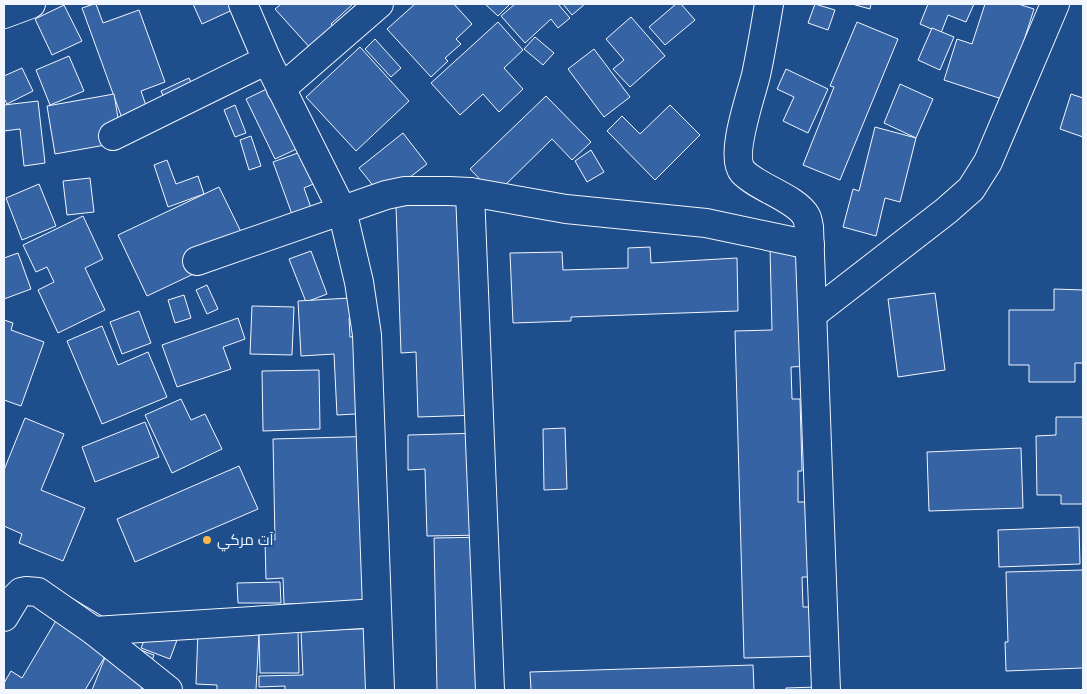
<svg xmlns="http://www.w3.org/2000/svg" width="1087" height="694" font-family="'DM Sans',Cairo,sans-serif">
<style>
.building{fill:#3563a3;stroke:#f2f6ff}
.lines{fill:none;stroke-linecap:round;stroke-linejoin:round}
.street-casing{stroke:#f2f6ff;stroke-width:30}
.street{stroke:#1f4e8c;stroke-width:28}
.poi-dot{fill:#ffb74d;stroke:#1f4e8c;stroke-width:2}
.labels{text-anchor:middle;stroke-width:4;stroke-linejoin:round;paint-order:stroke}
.poi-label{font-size:15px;fill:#f2f6ff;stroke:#1f4e8c;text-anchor:start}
</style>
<rect width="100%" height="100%" fill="#1f4e8c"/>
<!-- building -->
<g class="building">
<path d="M94,4h2l7,19 36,-13 26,72 -24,9 12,35 -25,9 -46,-127z"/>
<path d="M193,4h47l1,2 -39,18z"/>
<path d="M281,4h72l-22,20 13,14 -23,22 -46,-51z"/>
<path d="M415,4h39l18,20 -16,15 5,5 -16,14 3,3 -17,16 -44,-48z"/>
<path d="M485,4h25l-12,12z"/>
<path d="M515,4h43l12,14 -12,10 -7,-9 -26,24 -24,-27z"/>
<path d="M563,4h22l-13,11z"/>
<path d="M676,4h5l14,16 -30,25 -16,-18z"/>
<path d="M815,4l20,6 -7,20 -20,-7z"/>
<path d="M852,4h19l-1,5z"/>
<path d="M928,4h46l-8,18 -18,-7 -7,18 -21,-9z"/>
<path d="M985,4h33l16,5 -29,91 -61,-20 13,-41 15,5z"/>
<path d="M64,5l18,36 -30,14 -17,-36z"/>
<path d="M631,17l34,39 -35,31 -17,-18 11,-9 -18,-21z"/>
<path d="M498,22l25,28 -19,18 19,21 -24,23 -16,-18 -23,21 -29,-32z"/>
<path d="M857,22l41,17 -58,141 -37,-15 31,-78 -4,-1z"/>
<path d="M932,28l22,9 -14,33 -22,-10z"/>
<path d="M535,37l19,16 -11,12 -19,-16z"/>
<path d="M375,39l26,29 -10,9 -26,-28z"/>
<path d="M360,47l49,54 -53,50 -50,-54z"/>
<path d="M594,49l36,48 -26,20 -36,-48z"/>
<path d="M69,56l15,35 -34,14 -14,-35z"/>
<path d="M22,68l11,23 -26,13 -3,-6v-22z"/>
<path d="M786,69l42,20 -20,44 -25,-12 11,-24 -17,-8z"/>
<path d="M189,78l12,25 -29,14 -11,-26z"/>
<path d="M277,84l28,61 -30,14 -29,-60z"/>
<path d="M900,84l33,15 -17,39 -32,-15z"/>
<path d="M114,94l8,48 -67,12 -8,-48z"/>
<path d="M1071,94l12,4v39l-23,-8z"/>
<path d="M546,96l45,46 -19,18 -20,-21 -57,56 -25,-26z"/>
<path d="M38,101l7,62 -21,3 -4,-37 -16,2v-26z"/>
<path d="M235,105l11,28 -11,4 -11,-27z"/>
<path d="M670,105l30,30 -45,45 -48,-49 15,-15 18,18z"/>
<path d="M875,127l41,11 -16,64 -15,-4 -9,38 -33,-9 10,-38 6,2z"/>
<path d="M403,133l24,31 -44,34 -24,-30z"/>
<path d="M251,136l10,30 -12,4 -9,-30z"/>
<path d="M306,150l12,32 -14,6 12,34 -19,6 -24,-66z"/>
<path d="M591,150l13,22 -17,10 -12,-21z"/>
<path d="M167,160l9,24 22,-8 6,18 -36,13 -14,-42z"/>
<path d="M90,178l4,34 -27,3 -4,-34z"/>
<path d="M39,184l17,42 -34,14 -16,-42z"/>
<path d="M219,187l25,51 -40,31 -57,27 -29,-61z"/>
<path d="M471,203l9,212 -62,2 -2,-65 -15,1 -5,-147z"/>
<path d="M83,216l20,43 -18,9 20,42 -47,23 -20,-43 16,-8 -7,-15 -11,5 -13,-27z"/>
<path d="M650,247l1,16 86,-5 1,53 -167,6v4l-58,2 -3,-70 52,-1 1,18 65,-2v-20z"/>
<path d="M770,248h36l3,118 -18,1 1,32h8l2,72h-4v31h16l2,75h-14l1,30h14l1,49 -74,2 -9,-327 37,-1z"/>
<path d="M311,251l16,43 -21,8 -17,-43z"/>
<path d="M18,253l13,36 -27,10v-41z"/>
<path d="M207,285l11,24 -11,5 -11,-24z"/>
<path d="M1054,289l29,1v73h-8v19h-46v-17h-20v-55h45z"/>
<path d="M935,293l10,77 -47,7 -10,-78z"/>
<path d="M184,295l7,23 -16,5 -7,-23z"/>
<path d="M367,297l1,20 -19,1 1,19 19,-2 5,78 -37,2 -3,-61 -33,2 -3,-55z"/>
<path d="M252,306l42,1 -2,48 -42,-1z"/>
<path d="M139,311l12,32 -29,11 -12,-32z"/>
<path d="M238,318l7,21 -22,8 8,22 -54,18 -15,-42z"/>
<path d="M4,320l9,3 -2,7 33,12 -23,64 -17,-6z"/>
<path d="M102,326l16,39 30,-13 19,45 -65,27 -35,-83z"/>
<path d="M319,370l1,59 -57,2 -1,-60z"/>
<path d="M181,399l10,21 14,-6 17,35 -50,24 -27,-58z"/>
<path d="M1056,417h27v87h-22v-9h-24l-1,-59 20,-1z"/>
<path d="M25,418l39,16 -23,56 44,18 -22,53 -44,-18 3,-9 -18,-8v-56z"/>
<path d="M145,422l14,35 -64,25 -13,-35z"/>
<path d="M565,428l2,61 -23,1 -1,-61z"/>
<path d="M483,433l3,102 -59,1 -2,-67 -17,1v-35z"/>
<path d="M381,436l4,166 -101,2 -1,-26 -17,1 -1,-39h10l-2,-101z"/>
<path d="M1021,448l2,60 -94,3 -2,-59z"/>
<path d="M239,466l19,43 -123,53 -18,-43z"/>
<path d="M1079,527l1,37 -81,3 -1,-37z"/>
<path d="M491,537l3,153h-57l-3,-152z"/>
<path d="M1083,570v98l-77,3 -1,-29h3l-2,-70z"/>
<path d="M280,582l1,21h-43l-1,-20z"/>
<path d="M70,597l52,31 -37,62h-81v-7l7,-12 11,7z"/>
<path d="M149,628l28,12 -7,19 -29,-11z"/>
<path d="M385,628l2,62h-102v-4l-26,1v-11l44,-1 -2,-44z"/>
<path d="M198,630l61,3 -3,57h-39v-5l-21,-1z"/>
<path d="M259,631h39l1,42h-39z"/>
<path d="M138,649l16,6 -13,35h-49l14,-35z"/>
<path d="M753,665l1,25h-223l-1,-18z"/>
<path d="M817,687v3h-31v-2z"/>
</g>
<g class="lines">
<!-- street casing -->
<g class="street-casing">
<g id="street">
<path d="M243,4l24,56 75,150 17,72 8,53 13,355"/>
<path d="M769,4c-4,24 -8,48 -13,71 -5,21 -27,81 -13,97 15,16 53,26 63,44 2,3 2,7 3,11l17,463"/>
<path d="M4,14l27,-10"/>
<path d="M281,89l98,-85"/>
<path d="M113,136l154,-76"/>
<path d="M470,192l20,498"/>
<path d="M197,261l189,-66 19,-4h44l21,1 96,17 140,14 104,22"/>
<path d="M813,314l133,-103 25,-22 17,-27 67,-158"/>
<path d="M4,617l12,-20 5,-5 5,-1 12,1 56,39 74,59"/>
<path d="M94,631l283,-18"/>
</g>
</g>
<!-- street -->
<use href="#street" class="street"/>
</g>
<!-- markers -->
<circle class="poi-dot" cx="207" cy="540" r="5"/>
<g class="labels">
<!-- poi labels -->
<g class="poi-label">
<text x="217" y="545">آت مركي</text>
</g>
</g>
<!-- border -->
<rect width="1087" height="694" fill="none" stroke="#f2f6ff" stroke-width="10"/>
</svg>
